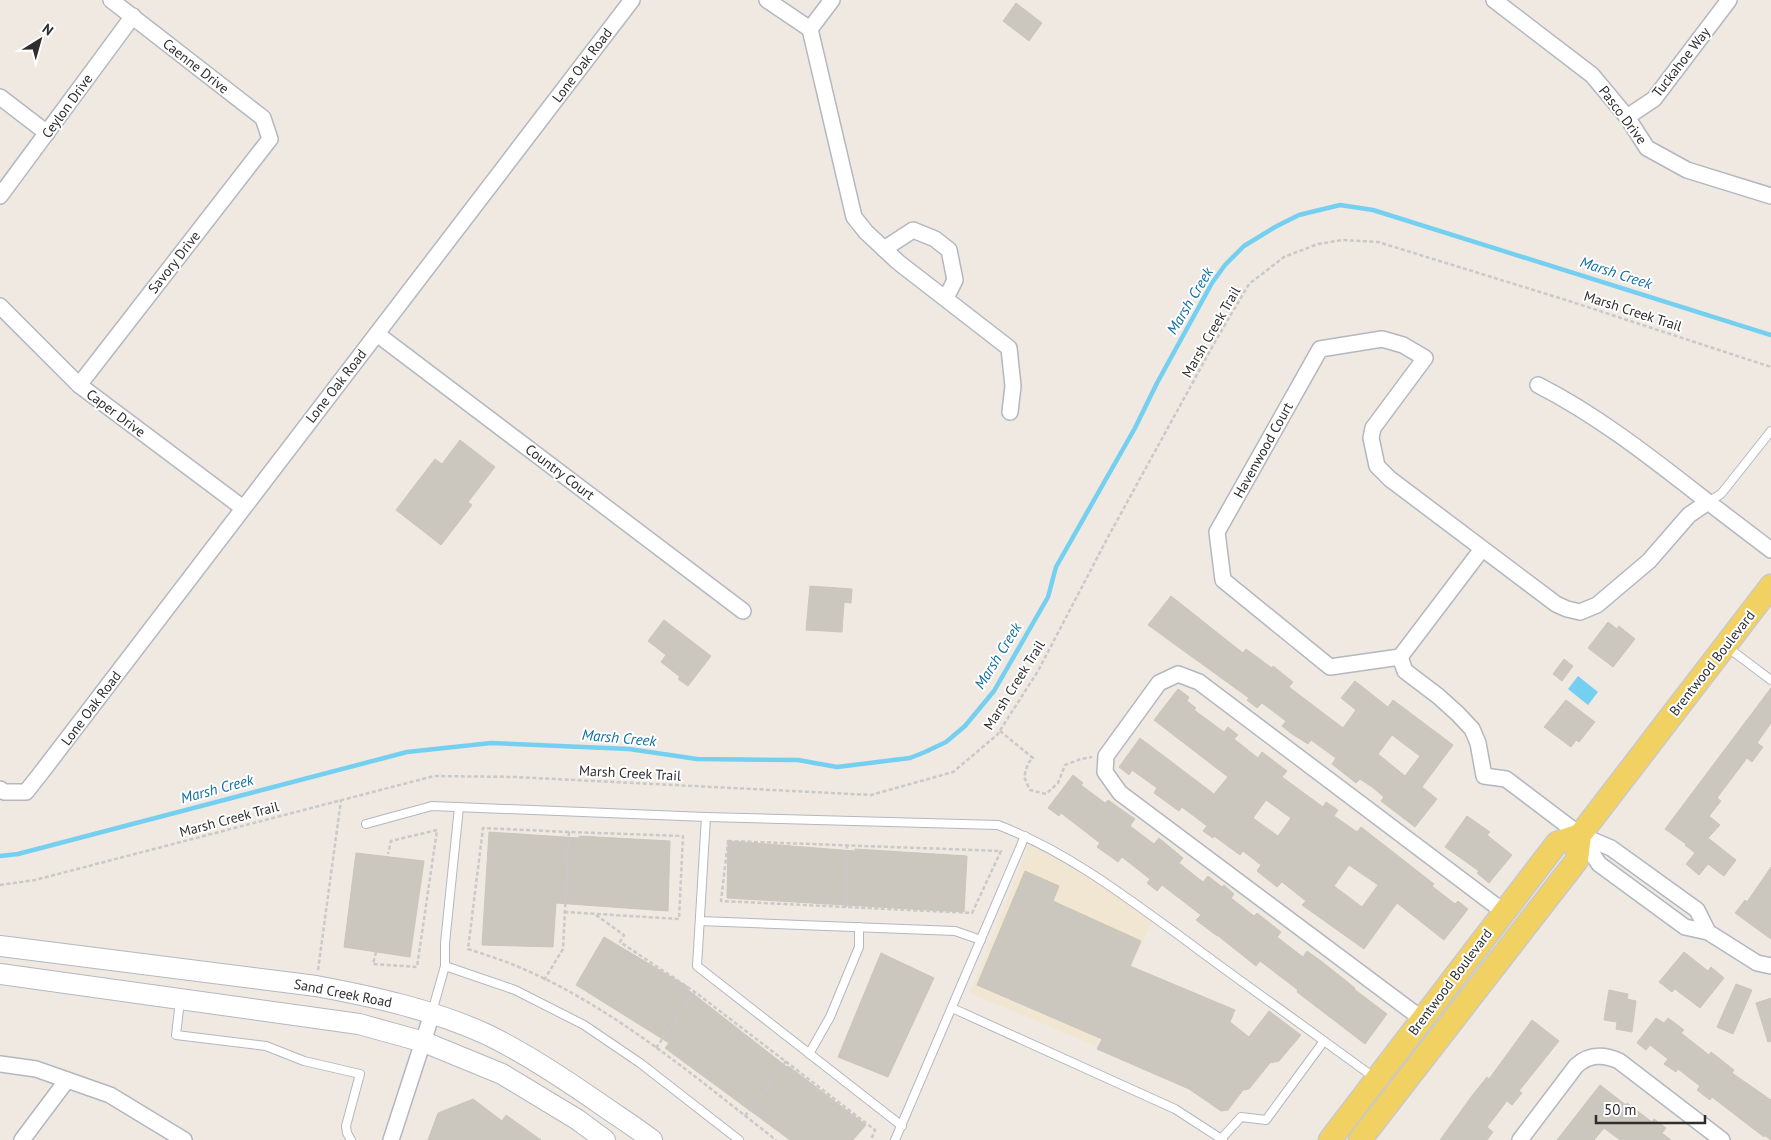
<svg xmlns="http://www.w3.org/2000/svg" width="1771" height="1140" font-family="'PT Sans',sans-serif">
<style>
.education{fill:#f0e6d1}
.water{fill:#75cff0}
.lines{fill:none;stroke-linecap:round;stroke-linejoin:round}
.stream{stroke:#75cff0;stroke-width:4.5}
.building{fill:#cbc7bf;stroke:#cbc5ba;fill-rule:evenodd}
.service-casing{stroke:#b4b7c1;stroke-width:10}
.minor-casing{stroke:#b4b7c1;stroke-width:18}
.secondary-casing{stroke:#b4b7c1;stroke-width:22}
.primary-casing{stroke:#c9c9c9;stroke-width:25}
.path{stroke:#c9c9c9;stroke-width:2.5;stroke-dasharray:4 2.5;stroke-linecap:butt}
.service{stroke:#fff;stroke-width:8}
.minor{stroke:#fff;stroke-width:15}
.secondary{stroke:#fff;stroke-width:20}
.primary{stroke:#f2d163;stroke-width:22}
.labels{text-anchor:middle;stroke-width:4;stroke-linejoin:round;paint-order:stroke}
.street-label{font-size:14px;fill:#2e2e2e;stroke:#fff}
.water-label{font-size:15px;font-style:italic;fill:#0d6fa3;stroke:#fff}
</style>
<rect width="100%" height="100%" fill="#efe9e1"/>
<!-- education -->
<path class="education" d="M1030,843l54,27 72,42 -60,134 -126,-53z"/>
<!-- water -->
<path class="water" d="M1578,676l20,16 -10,13 -20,-16z"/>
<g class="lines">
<!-- stream -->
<path class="stream" d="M0,856l18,-2 389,-102 84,-9 138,6 68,10 101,1 39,7 73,-9 15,-6 21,-10 19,-16 29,-35 54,-94 8,-30 79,-139 22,-45 55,-100 13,-18 19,-19 31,-19 24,-12 41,-10 33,5 398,125"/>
</g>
<!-- building -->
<g class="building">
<path d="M1016,3l26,20 -13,18 -26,-20z"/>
<path d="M460,440l35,27 -27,35 4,3 -31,40 -45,-35 39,-51 7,5z"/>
<path d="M810,586l42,3 -1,14 -7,-1 -2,30 -36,-2z"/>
<path d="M1171,596l72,57 3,-4 26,19 1,-2 20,16 -4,5 54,41 13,-18 -15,-12 14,-17 33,26 5,-7 60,45 -31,42 15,12 -22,28 -34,-26 3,-4 -12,-10 -12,-8 -4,4 -24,-19 4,-6 -25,-18 -3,4 -16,-10 -10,-8 4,-5 -24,-18 -5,5 -10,-8 2,-2 -101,-73zM1392,735l28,21 -15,20 -27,-22z"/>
<path d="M664,620l47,36 -23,30 -10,-7 2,-2 -19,-15 5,-7 -18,-14z"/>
<path d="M1608,622l9,7 2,-3 16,13 -22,28 -25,-19z"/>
<path d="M1564,659l9,7 -11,15 -9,-7z"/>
<path d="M1771,688v35l-14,20 6,4 -11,15 -5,-4 -30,40 4,3 -12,15 11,9 -12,13 28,22 -12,16 -16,-12 -9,11 -13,-11 9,-11 -10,-8 1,-1 -21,-15z"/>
<path d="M1178,689l11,8 -2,4 9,7 -2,2 30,22 4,-5 10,8 -4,4 24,19 4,-6 25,19 -5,6 41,30 3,-5 12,8 -4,6 23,16 4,-5 73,57 -2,2 23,18 3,-3 10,8 -24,31 -47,-37 -33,46 -62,-44 4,-4 -24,-19 -5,5 -20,-16 4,-6 -18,-14 -3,4 -26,-19 -1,2 -10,-7 4,-5 -25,-19 -3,4 -25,-18 3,-5 -25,-18 -3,5 -10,-8 21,-29 74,56 14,-17 -74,-57zM1266,800l25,18 -13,18 -25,-18zM1349,865l29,20 -16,22 -28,-21z"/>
<path d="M1566,700l29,22 -16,20 -3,-2 -5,7 -27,-20z"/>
<path d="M1073,775l10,8 -2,2 24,18 3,-3 27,19 -5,7 24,18 5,-6 24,20 -4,5 24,19 5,-6 14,11 2,-2 10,9 -3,4 23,18 3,-3 24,19 -4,5 26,20 4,-6 14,10 34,27 -1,1 33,25 -22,30 -68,-52 1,-2 -38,-29 -4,5 -39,-31v1l-21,-16 5,-5 -39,-30 -5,6 -10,-8 3,-4 -28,-22 -4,5 -21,-15 3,-4 -39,-30 -2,3 -11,-8z"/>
<path d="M1467,816l23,16 -3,3 25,20 -23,28 -12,-10 2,-2 -34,-24z"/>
<path d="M489,832l90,6v-2l91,5 -2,70 -112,-8 -3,44 -71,-2z"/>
<path d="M728,841l127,10v-2l112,7 -3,56 -237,-14z"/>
<path d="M356,853l68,8 -14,96 -66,-10z"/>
<path d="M1771,867v72l-36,-26 10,-13 2,2z"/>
<path d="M1025,871l34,15 -6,15 88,40 -11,25 105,44 -5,12 19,15 20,-26 32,24 -22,26 -9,2 -21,26 -6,1 -15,20 -7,1 -32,-22 -92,-40 5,-10 -125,-54z"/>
<path d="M604,937l84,50 -1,2 100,78 1,-1 78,59 -13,15h-63l-125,-92 4,-5 -93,-58z"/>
<path d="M1684,952l24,19 3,-4 13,11 -24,30 -25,-19 -3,3 -13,-10z"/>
<path d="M881,953l53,25 -46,99 -50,-20z"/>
<path d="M1736,984l16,6 -19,44 -16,-7z"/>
<path d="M1609,990l19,4 -1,5 9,2 -4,31 -16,-3 1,-7 -13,-2z"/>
<path d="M1771,998v43l-3,1 -12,-39z"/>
<path d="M1656,1018l8,5 4,-5 16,12 -3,3 28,22 2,-3 23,18 -2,3 39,27v40l-7,-5v2l-52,-40 -2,3 -13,-10 3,-4 -22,-17 -2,3 -12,-8 4,-5 -18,-14 -4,5 -9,-7z"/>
<path d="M1532,1020l27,21 -40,50 3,2 -10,12 -5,-4 -20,26 6,5 -6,8h-47l31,-43 16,-20 2,2z"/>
<path d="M1600,1085l26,20 1,-2 25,19 2,-3 12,9 -4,5 9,7h-51l-16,-12 -10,12h-37z"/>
<path d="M473,1099l29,22 4,-6 35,25h-113l10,-27z"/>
</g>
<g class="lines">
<!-- service casing -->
<g class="service-casing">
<g id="service">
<path d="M1708,502l13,-8 50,-63"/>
<path d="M1727,647l44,33"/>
<path d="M706,817l-9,149 205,160"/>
<path d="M366,824l66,-18 274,11 292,8c72,28 128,72 190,117 45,34 91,66 136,99l-58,79 -25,-3 -20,22"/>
<path d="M700,921l255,10 26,9"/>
<path d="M445,966v-23l14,-136"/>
<path d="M180,1001l-4,34 90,11 38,15 56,13 -14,52 1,7 4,7"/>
<path d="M952,1008l223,101 48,31"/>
<path d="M432,1012l13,-46 70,24 69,35 56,38 99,77"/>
<path d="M1324,1041l51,37"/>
<path d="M809,1054l21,-37 29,-70v-20"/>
<path d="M895,1140l130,-304"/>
</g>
</g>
<!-- minor casing -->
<g class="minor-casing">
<g id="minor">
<path d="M767,0l43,29"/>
<path d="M1494,0l98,75 35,42 20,31 40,22 84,26"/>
<path d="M810,29l44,188 12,15 32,30 111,86 4,38 -3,26"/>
<path d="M810,29l22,-29"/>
<path d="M0,97l47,36"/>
<path d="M1627,117l27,-18 75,-99"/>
<path d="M0,196l133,-180"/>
<path d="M884,249l29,-19 22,9 14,11 6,30 -9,18"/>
<path d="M0,306l79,79 164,123"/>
<path d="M377,334l366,277"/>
<path d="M79,385l191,-246 -7,-21 -152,-118"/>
<path d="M1538,385c61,31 116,75 170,117"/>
<path d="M1482,549l-82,108 -70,10 -107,-87 -6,-48 103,-183 62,-10 21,6 22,13 -52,70 -2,10 6,28 13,13 166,125 11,5 13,3 17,-7 52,-44 40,-46 19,-13 63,48"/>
<path d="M1400,657l5,14 33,25 20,18 14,15 6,14 6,33 22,3 74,56 31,13 86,62 11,22"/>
<path d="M0,789l4,3h22l15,-19 591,-773"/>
<path d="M1580,835l19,29 86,63 23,5 49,31 14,3"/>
<path d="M1422,1019l-302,-226 -15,-21 1,-16 53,-73 19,-9 21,8 305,230"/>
<path d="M0,1064l36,5 74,26 74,45"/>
<path d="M22,1140l45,-60"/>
<path d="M391,1140l41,-126"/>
<path d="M1520,1140l56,-74c13,-12 27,-12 43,-5l103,79"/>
</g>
</g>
<!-- secondary casing -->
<g class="secondary-casing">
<g id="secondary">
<path d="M0,946l316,40c59,11 118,24 172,49 39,19 75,43 111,68 17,12 36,24 53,37"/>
<path d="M0,974l359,50 65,18 78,32 76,46 27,20"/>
</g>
</g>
<!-- primary casing -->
<g class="primary-casing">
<g id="primary">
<path d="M1330,1140l227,-297 23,-8"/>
<path d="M1360,1140l217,-280 3,-25 191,-249"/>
</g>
</g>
<!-- path -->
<g class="path">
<path d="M1000,731l33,27 -5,5 -4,14 6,13 16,4 12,-11 7,-18 16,-6 11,-2"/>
<path d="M569,832l-86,-4 -15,121c15,5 31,10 46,16 96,39 181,112 262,175"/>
<path d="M728,841l273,10 -29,62 -251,-12z"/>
<path d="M0,885l35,-5 399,-104 81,1 356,18 82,-23 44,-37 41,-64 70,-134 108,-197 33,-56 35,-27 34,-13 25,-4 35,2 188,58 205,67"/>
<path d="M846,907l1,-62"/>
<path d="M596,915l28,20 -4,7 75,50 180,138 -4,10"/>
<path d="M376,952l-3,12 44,3 20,-137 -46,11 -3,13"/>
<path d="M318,970l23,-170"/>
<path d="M544,980l19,-31 6,-117 114,4 -4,83 -114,-7"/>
<path d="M656,1048l39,-56"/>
<path d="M745,1116l41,-55"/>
</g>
<!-- service -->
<use href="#service" class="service"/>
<!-- minor -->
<use href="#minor" class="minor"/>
<!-- secondary -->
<use href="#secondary" class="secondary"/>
<!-- primary -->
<use href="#primary" class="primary"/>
</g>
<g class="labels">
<!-- street labels -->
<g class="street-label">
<text transform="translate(1681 62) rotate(-52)" y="5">Tuckahoe Way</text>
<text transform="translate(582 65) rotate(-53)" y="5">Lone Oak Road</text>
<text transform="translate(196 66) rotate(38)" y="5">Caenne Drive</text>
<text transform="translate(67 106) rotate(-54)" y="5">Ceylon Drive</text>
<text transform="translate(1623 115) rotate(53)" y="5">Pasco Drive</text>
<text transform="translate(174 262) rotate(-52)" y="5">Savory Drive</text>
<text transform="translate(1633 311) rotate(18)" y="5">Marsh Creek Trail</text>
<text transform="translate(1211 332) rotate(-60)" y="5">Marsh Creek Trail</text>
<text transform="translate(336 386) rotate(-52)" y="5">Lone Oak Road</text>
<text transform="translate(116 413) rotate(37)" y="5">Caper Drive</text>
<text transform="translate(1263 450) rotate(-61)" y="5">Havenwood Court</text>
<text transform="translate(560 472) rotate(37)" y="5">Country Court</text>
<text transform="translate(1712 663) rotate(-52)" y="5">Brentwood Boulevard</text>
<text transform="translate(1014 685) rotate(-58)" y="5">Marsh Creek Trail</text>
<text transform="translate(91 708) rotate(-53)" y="5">Lone Oak Road</text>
<text transform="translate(630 773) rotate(3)" y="5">Marsh Creek Trail</text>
<text transform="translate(229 819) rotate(-15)" y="5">Marsh Creek Trail</text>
<text transform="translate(1450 982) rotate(-53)" y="5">Brentwood Boulevard</text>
<text transform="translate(343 993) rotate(11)" y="5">Sand Creek Road</text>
</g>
<!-- water labels -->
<g class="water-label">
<text transform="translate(1616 273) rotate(18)" y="5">Marsh Creek</text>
<text transform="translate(1190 301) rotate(-59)" y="5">Marsh Creek</text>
<text transform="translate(998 656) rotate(-58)" y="5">Marsh Creek</text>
<text transform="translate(619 738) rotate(5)" y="5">Marsh Creek</text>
<text transform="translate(217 789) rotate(-15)" y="5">Marsh Creek</text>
</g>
</g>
<!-- north arrow -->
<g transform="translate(40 40) rotate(37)" stroke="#ffffff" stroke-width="4" paint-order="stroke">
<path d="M0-4L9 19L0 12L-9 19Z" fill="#2e2e2e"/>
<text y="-8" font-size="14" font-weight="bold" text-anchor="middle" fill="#2e2e2e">N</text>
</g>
<!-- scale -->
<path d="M1596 1115v8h109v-8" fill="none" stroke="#2e2e2e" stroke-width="2.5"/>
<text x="1604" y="1115" font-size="15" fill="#2e2e2e" stroke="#ffffff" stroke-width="4" paint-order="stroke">50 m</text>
</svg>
